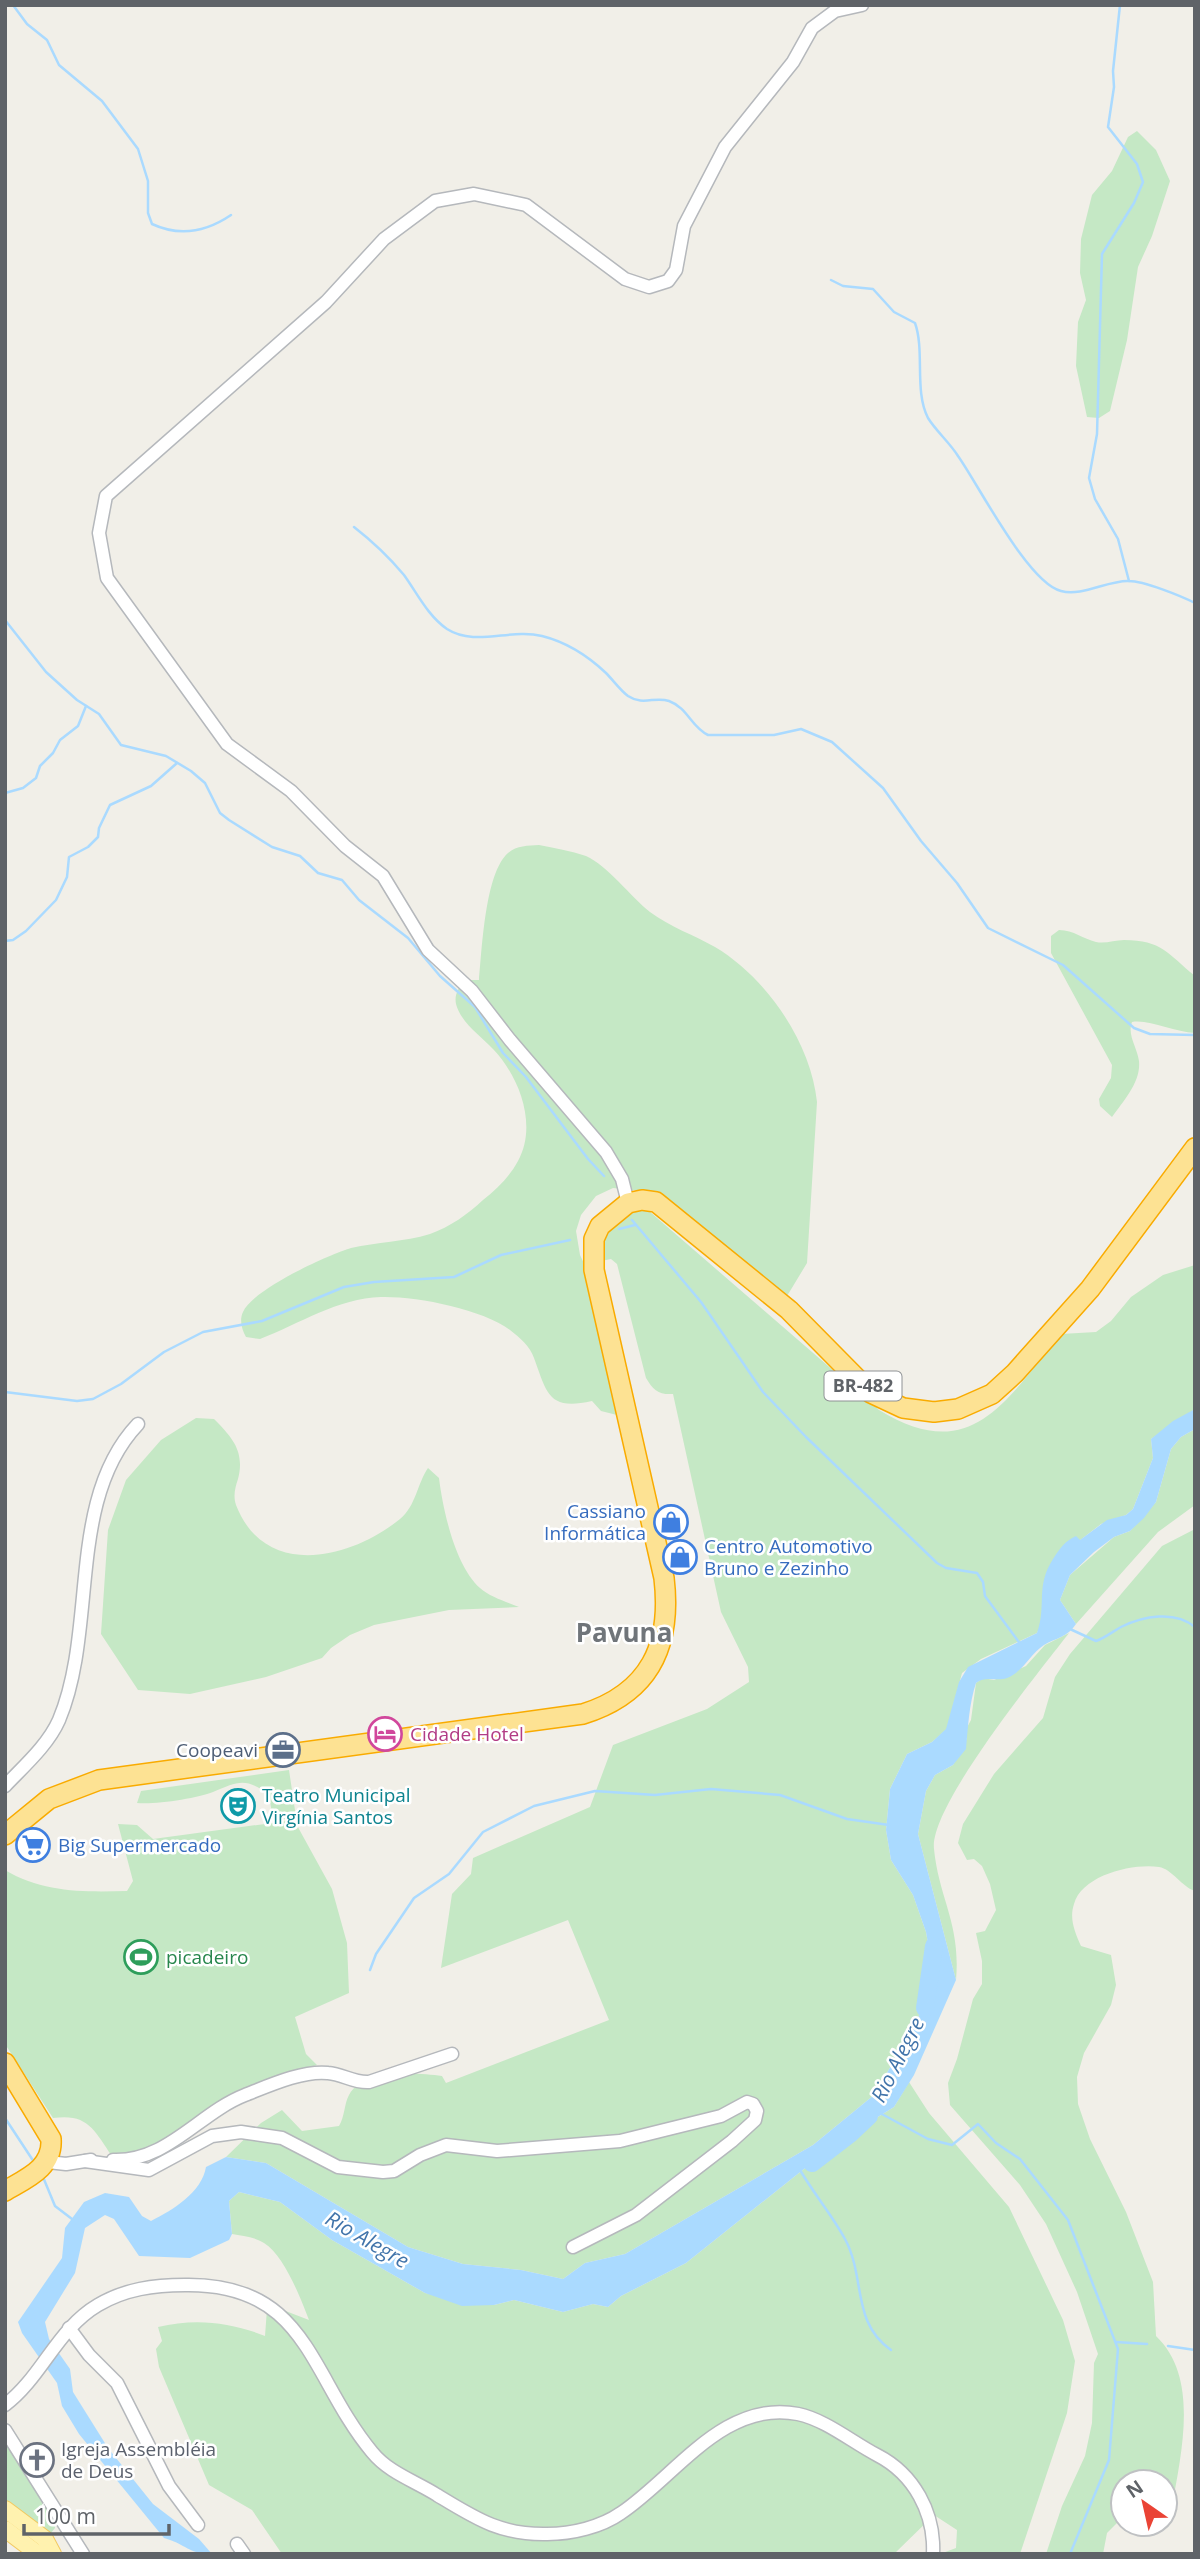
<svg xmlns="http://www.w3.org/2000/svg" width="1200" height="2559" font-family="'Open Sans',sans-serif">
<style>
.green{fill:#c5e8c5}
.water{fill:#aadaff}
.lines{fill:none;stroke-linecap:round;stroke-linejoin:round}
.stream{stroke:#aadaff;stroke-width:2.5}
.river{stroke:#aadaff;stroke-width:18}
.minor-casing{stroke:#b5b8bc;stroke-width:15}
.major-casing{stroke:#f2c960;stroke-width:18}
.highway-casing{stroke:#f9ab00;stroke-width:22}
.minor{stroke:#fff;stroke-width:12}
.major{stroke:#fff2af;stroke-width:16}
.highway{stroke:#fde293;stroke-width:19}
.labels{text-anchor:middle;stroke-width:5;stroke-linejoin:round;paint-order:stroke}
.shield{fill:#fff;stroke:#8f9295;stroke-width:2}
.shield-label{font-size:18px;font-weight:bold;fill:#5f6368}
.shop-label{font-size:19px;fill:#366cbe;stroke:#fff;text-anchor:start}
.hotel-label{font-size:19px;fill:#b23c85;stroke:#fff;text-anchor:start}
.service-label{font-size:19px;fill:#4e5e75;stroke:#fff;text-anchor:end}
.culture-label{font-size:19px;fill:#0d838f;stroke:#fff;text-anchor:start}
.leisure-label{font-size:19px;fill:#27864d;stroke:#fff;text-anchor:start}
.worship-label{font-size:19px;fill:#5b616d;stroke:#fff;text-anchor:start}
.water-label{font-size:21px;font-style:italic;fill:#4174aa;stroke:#fff}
.district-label{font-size:26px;font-weight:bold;fill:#70757a;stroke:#fff}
</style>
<rect width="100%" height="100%" fill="#f1efe8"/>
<!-- green -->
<g class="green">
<path d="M1137,131l19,19 14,31 -18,55 -14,31 -11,73 -17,71 -11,7 -12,-1 -11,-51 2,-44 8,-22 -6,-27 1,-34 11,-44 20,-24 16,-34z"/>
<path d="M539,845c15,3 32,6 47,11 21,9 45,41 64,56 20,15 44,23 65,35 52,31 96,96 102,155l-10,161 -23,38 -140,-110 -31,-3 -17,8 -15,19 -5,16 4,24 16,34 25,127 -20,-5 -9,-10c-44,10 -45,-8 -58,-43 -4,-12 -14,-20 -24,-28 -28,-21 -94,-34 -129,-33 -43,1 -82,27 -121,42l-14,-2c-4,-7 -7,-17 -3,-25 10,-23 85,-57 108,-64 26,-6 53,-6 79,-14 20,-7 38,-20 53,-34 14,-11 27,-24 35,-39 20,-36 1,-85 -25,-112 -12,-13 -32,-26 -37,-45 -2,-10 3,-16 8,-24h15c3,-30 6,-107 29,-127 9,-8 20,-7 31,-8z"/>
<path d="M1059,930c15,0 24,9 37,12 9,2 19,-2 28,-2 38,0 44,14 71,36v57c-21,-1 -46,-14 -63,-11 -5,13 5,25 7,39 2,21 -15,39 -27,56l-12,-11 -1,-7 12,-21 1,-13 -61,-112v-17z"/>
<path d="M642,1205l237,205c93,57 127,-10 182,-76l35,-2 15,-11 20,-24 32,-22 32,-10v144l-44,30 2,19 -20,51 -7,6 -25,9 -22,17 -42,92 -56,26 -19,14 -15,56 -15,13 -25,12 -17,35 -4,41 5,30 22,35 13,37 7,41 -5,25 -19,37 -35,60 -61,50 -188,109 -40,9 -22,16 -42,-9 -58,-6 -55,-17 -142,-84 -40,-6 35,-34 21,-13 20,21 37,-5c6,-10 5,-22 10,-31 15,-27 68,-22 93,-19l4,7 163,-63 -41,-100 -127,48 11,-74 19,-20 2,-16 117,-51 23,-62 94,-36 42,-27 -1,-15 -27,-55 -48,-218c-14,1 -20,-4 -27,-16l-29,-114 -6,-5 -10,2 -2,-33z"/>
<path d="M196,1418l18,1c19,19 31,33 24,60 -3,9 -5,17 -2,26 29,75 115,54 164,14 16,-13 17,-35 28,-51l11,10c4,32 16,88 41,110 10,9 27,14 39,19l-70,3 -75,15 -24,10 -19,13 -9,10 -56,19 -76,17 -52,-4 -37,-56 7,-104 18,-50 35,-40z"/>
<path d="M1195,1429v76l-37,27 -82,92 -16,-24 10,-25 44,-38 16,-6 26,-29 15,-53 10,-12z"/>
<path d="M1195,1529v362c-13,-4 -23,-22 -36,-24 -26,-4 -77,8 -85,37 -5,15 1,28 7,42l30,9 5,30 -5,20 -27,48 -7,24 1,27 12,35 36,73 27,70 3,54c44,42 25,117 16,171l-7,2v-27h-42v35l-16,16 -4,21h-57l16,-48 23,-50 7,-33 2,-60 4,-9 -21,-62 -31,-68 -26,-39 -70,-80 -2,-22 9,-24 16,-60 9,-15v-23l-6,-28 9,-2 11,-21 -6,-26 -8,-18 -8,-7 -7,1 -9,-17 5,-19 31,-50 49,-56 12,-41 15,-23 92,-108z"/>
<path d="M1069,1633c-29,38 -140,173 -135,216 5,50 27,75 22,131l-38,-146 8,-43 9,-16 18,-10 14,-27 -2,-7 6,-11 5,-37 7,-5 11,2 32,-14 19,-21z"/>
<path d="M289,1770l7,47 -23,4 -4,-27c-25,-17 -31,-12 -56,-2 -15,6 -58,13 -76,11l4,-12z"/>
<path d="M294,1820l38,69 15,54 2,50 -54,24 11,37 11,11c-32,10 -62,18 -91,34 -38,21 -68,55 -114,57 -18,-26 -24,-43 -59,-38l-48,-74v-174c38,23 80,22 122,21l6,-10 -15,-57 19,1 16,14z"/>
<path d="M909,2082l20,31 80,94 54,113 12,41 -8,52 -47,141h-80l16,-6 1,-18 -23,-15 -40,39h-612l-30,-44 -43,-25 -50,-118 -3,-18 6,-8 -4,-14c37,-9 72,-5 107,9l2,-27 16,1 26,10c-8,-21 -25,-65 -45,-77 -9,-6 -22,-7 -32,-9l-3,-33 10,-9 41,10 52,38 93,53 69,12 20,-5 49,12 30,-8 15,3 13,-11 65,-33 153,-122 55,-34z"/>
<path d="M5,2433l50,85v10l-5,6 -45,-28z"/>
</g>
<!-- water -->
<path class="water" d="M1195,1409v20l-14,8 -10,12 -15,53 -12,16 -14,13 -16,6 -20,15 -24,23 -10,25 16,24c-8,13 -20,14 -32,21 -14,9 -20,26 -37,33 -11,4 -21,-3 -31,5 -7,21 -8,45 -10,66l-13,16 -18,10 -9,16 -8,43 38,146 -42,95 -20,32 -55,34 -153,122 -65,33 -13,11 -15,-3 -30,8 -49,-12 -20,5 -32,1 -37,-13 -93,-53 -52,-38 -41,-10 -10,9 3,33 -3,6 -39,18 -51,-2 -25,-37 -9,-4 -20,13 -10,45 -30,49 4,17 21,30 3,23 35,56 45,56 46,35 13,15c-24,0 -26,-10 -48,-16l-85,-104 -17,-28 -5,-23 -35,-50 -4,-11 44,-64 3,-30 19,-26 21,-9 24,4 13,19 9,5c22,-11 51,-29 55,-54l20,-10 40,6 142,84 55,17 58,6 42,9 22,-16 40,-9 188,-109 61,-50 35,-60 19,-37 5,-25 -7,-41 -13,-37 -22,-35 -5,-30 4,-41 17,-35 25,-12 14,-13 13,-47 9,-15 69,-34c10,-28 -2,-46 16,-74 7,-11 12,-18 23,-23l4,4 27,-20 19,-5 7,-6 20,-51 -2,-19 22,-18z"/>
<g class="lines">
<!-- stream -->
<g class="stream">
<path d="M13,5l14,19 20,16 12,25 43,36 36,48 10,32v32l4,11c28,13 54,8 79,-9"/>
<path d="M1120,5l-7,66 1,16 -6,40 29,37 6,18 -9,21 -32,51 -5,180 -8,44 6,21 23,40 11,42"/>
<path d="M831,280l12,6 30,3 21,23 21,11c10,28 -1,68 13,95 8,13 22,25 30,38 20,28 70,127 103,135 21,6 47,-11 68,-10 15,0 52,15 66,22"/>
<path d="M354,527c18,14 35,30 50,48 13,18 24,41 43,54 28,18 64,-1 95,7 24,6 46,20 64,37 7,7 14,17 22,23 15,10 27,0 41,5 19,7 22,26 39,34h66l27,-6 31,13 51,46 38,53 36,42 31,45 75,37 71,63 16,6 45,1"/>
<path d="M5,620l41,52 31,28 22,14 22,31 45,11 25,15 14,12 15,30 9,7 43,27 28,9 18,17 24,7 17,20 49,38 32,38 35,31 28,46 23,24 62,82 16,17"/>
<path d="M5,793l18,-5 13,-10 4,-12 13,-13 7,-13 18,-14 8,-20"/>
<path d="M5,941l8,-1 13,-9 30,-31 11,-23 2,-20 19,-10 10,-10 1,-9 11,-23 41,-19 26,-23"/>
<path d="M632,1220l69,82 62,90 43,45 131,126 9,5 31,5 6,9 2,14 36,49"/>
<path d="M619,1229l16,-4"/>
<path d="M5,1392l72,9 16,-2 28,-15 43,-32 39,-20 59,-11 82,-34 30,-5 80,-5 47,-22 69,-15"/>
<path d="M1070,1629l26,12c9,-3 16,-9 25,-14 22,-11 54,-17 74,0"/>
<path d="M370,1970l6,-16 38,-56 35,-24 34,-42 51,-26 61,-15 60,4 56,-6 69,6 67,24 42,6"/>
<path d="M880,2113l48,26 24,6 26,-21 18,19 24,16 48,61 50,129 -9,111 -39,94"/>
<path d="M5,2118l29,44"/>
<path d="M800,2170c14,24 32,45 45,69 21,39 6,83 46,111"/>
<path d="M43,2177l12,29 17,13"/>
<path d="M1116,2342l31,2"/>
<path d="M1168,2346l27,4"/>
</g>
<!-- river -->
<g class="river">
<path d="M925,2008l9,-62"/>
<path d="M812,2163l39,-30 18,-17"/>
</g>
<!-- minor casing -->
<g class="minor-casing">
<g id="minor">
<path d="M628,1203l-6,-24 -16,-27 -96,-112 -38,-49 -44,-41 -45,-74 -38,-30 -54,-55 -64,-47 -120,-166 -8,-45 7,-37 220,-194 58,-63 51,-38 39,-7 52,11 99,74 24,8 19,-6 8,-11 8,-44 41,-79 68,-85 19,-34 23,-17 27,-6"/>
<path d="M5,1786c19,-20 43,-41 54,-66 39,-93 7,-220 79,-296"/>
<path d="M113,2160c54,2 86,-47 132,-65 23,-9 58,-25 83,-22 15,1 25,10 41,9l83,-28"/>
<path d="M85,2161l64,9 63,-34 29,-4 41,6 56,29 45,5 11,-1 26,-16 26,-10 51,6 123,-10 101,-25 26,-14 6,2 4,7 -2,9 -23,21 -96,74 -63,32"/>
<path d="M48,2162l18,2 25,-4"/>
<path d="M69,2328l20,27 28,28 52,103 29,39"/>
<path d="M5,2405c37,-28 52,-76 93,-100 27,-16 56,-20 87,-20 123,-2 124,91 187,167 17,21 43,29 65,43 38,23 63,40 110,39 25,0 54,-7 74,-21 54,-36 103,-114 177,-99 28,6 54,28 79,41 37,19 58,58 56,99"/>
<path d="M5,2430l78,124"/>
<path d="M237,2544l7,10"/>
</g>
</g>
<!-- major casing -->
<g class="major-casing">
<g id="major">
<path d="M5,2509l40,30 8,15"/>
<path d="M5,2529l33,25"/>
</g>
</g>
<!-- highway casing -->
<g class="highway-casing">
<g id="highway">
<path d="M5,1835l44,-36 50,-19 484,-66c67,-21 89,-69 81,-136l-70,-308v-31l6,-13 28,-23 14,-3 14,2 133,108 82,83 32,15 31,4 24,-3 34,-15 23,-21 75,-84 105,-141"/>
<path d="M5,2063l46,76c2,29 -24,39 -46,52"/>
</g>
</g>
<!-- minor -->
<use href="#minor" class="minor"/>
<!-- major -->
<use href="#major" class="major"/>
<!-- highway -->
<use href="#highway" class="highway"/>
</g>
<!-- icons -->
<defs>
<g id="shop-ring" transform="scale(1.75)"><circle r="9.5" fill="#fff" stroke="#3f7fe0" stroke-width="1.5"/><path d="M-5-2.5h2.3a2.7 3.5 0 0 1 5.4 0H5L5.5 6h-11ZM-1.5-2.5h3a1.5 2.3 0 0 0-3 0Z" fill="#3f7fe0"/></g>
<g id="hotel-ring" transform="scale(1.75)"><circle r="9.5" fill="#fff" stroke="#d1479c" stroke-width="1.5"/><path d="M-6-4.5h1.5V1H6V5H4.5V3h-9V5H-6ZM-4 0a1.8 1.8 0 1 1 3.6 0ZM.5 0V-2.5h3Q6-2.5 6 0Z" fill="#d1479c"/></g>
<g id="office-ring" transform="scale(1.75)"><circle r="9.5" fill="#fff" stroke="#5c6f8a" stroke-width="1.5"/><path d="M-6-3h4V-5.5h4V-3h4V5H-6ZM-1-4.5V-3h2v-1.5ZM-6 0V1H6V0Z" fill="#5c6f8a"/></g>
<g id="theatre-ring" transform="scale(1.75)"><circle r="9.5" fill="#fff" stroke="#0f9aa8" stroke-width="1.5"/><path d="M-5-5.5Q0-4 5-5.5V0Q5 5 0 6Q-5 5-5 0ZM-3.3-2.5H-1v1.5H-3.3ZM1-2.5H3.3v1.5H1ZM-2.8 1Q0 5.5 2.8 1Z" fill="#0f9aa8"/></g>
<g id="supermarket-ring" transform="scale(1.75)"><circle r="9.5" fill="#fff" stroke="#3f7fe0" stroke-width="1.5"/><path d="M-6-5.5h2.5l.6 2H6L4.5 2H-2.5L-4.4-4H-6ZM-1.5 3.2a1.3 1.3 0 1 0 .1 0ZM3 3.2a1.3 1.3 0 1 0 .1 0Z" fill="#3f7fe0"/></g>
<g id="stadium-ring" transform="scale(1.75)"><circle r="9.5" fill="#fff" stroke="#2e9e5b" stroke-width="1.5"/><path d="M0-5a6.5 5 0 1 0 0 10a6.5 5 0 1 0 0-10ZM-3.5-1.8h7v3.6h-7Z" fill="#2e9e5b"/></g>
<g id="church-ring" transform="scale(1.75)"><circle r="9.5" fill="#fff" stroke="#6b7280" stroke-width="1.5"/><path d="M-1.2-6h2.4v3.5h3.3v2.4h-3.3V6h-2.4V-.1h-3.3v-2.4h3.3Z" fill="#6b7280"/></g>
</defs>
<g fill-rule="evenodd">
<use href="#shop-ring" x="671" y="1522"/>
<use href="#shop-ring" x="680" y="1557"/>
<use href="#hotel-ring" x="385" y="1734"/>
<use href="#office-ring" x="283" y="1750"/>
<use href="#theatre-ring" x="238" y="1806"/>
<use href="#supermarket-ring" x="33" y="1845"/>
<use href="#stadium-ring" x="141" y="1957"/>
<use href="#church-ring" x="37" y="2460"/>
</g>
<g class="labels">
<!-- shield labels -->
<rect class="shield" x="824.5" y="1371.5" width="77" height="29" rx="5"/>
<g class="shield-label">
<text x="863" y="1392">BR-482</text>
</g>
<!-- shop labels -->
<g class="shop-label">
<text x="646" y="1518" text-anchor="end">Cassiano<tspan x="646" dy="22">Informática</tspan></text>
<text x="704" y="1553">Centro Automotivo<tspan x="704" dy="22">Bruno e Zezinho</tspan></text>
<text x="58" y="1852">Big Supermercado</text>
</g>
<!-- hotel labels -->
<g class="hotel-label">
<text x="410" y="1741">Cidade Hotel</text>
</g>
<!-- service labels -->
<g class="service-label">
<text x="258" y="1757">Coopeavi</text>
</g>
<!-- culture labels -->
<g class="culture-label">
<text x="262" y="1802">Teatro Municipal<tspan x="262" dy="22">Virgínia Santos</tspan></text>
</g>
<!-- leisure labels -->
<g class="leisure-label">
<text x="166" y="1964">picadeiro</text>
</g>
<!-- worship labels -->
<g class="worship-label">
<text x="61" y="2456">Igreja Assembléia<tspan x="61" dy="22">de Deus</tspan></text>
</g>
<!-- water labels -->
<g class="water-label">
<text transform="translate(898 2060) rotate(-63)" y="7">Rio Alegre</text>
<text transform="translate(367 2240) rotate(30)" y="7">Rio Alegre</text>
</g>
<!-- district labels -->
<g class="district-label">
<text x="624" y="1642">Pavuna</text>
</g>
</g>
<!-- border -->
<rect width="1200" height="2559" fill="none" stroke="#5f6368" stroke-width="14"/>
<!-- north arrow -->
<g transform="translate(1144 2503) rotate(326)"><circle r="33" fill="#ffffff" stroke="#bfc1c3" stroke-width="2"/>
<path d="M0-5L12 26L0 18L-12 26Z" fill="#ea4335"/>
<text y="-10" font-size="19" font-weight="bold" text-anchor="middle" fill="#5f6368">N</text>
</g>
<!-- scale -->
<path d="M24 2524v10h145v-10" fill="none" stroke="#5f6368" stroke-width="3.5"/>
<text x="35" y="2524" font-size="21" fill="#5f6368" stroke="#ffffff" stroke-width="5" paint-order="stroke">100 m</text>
</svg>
